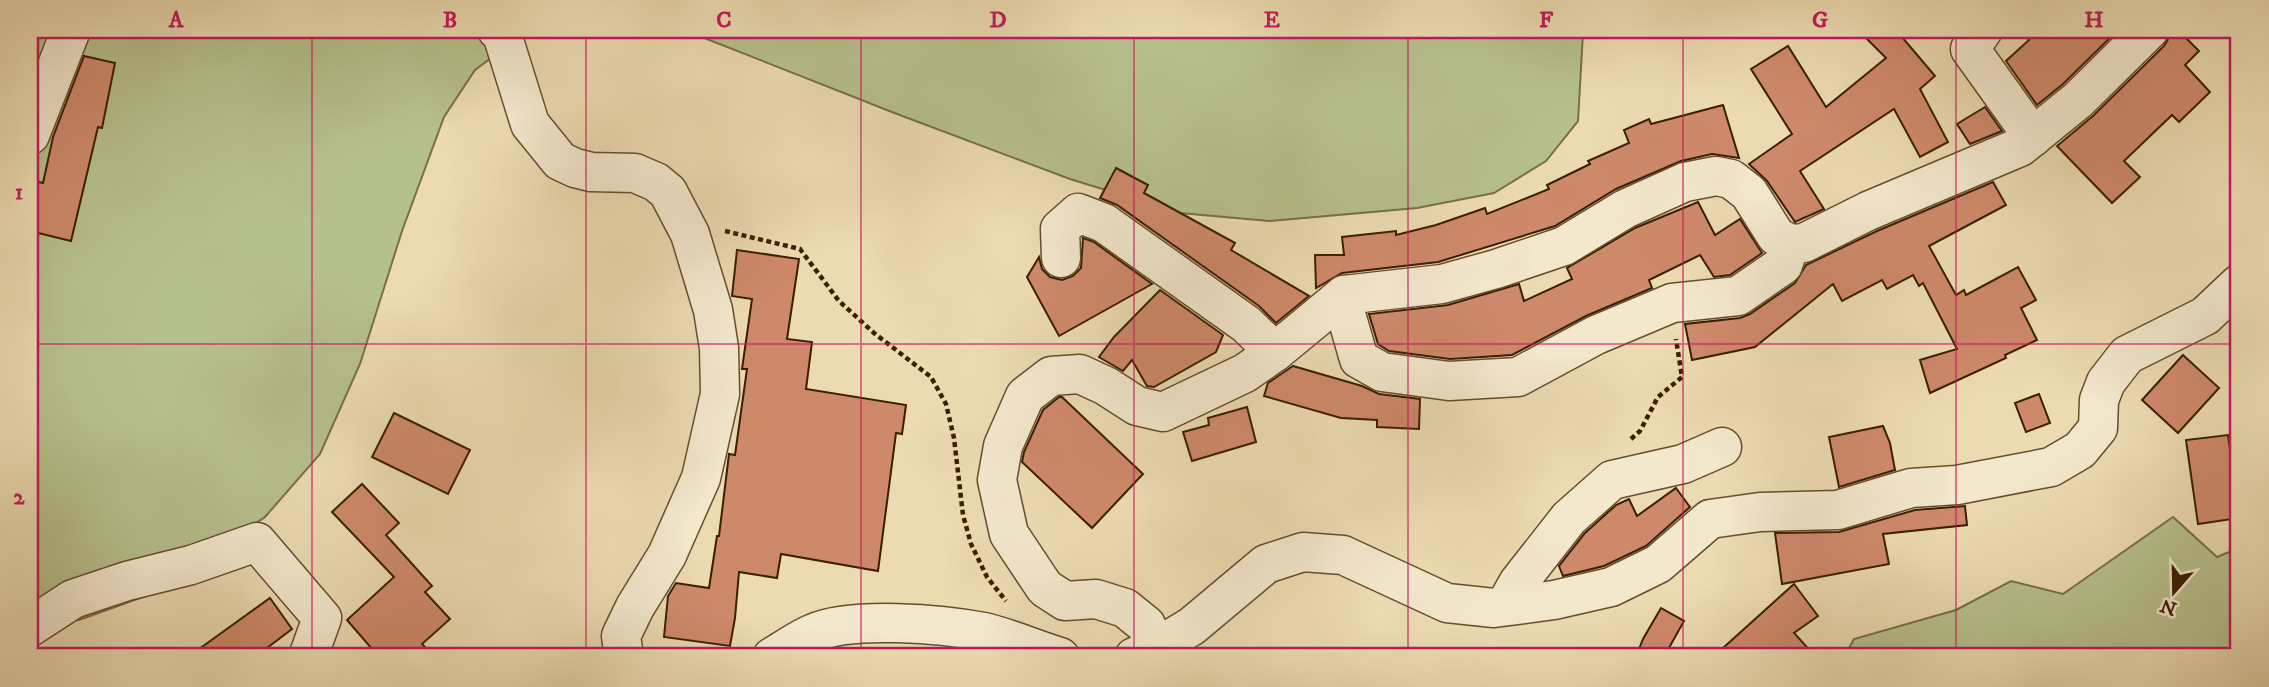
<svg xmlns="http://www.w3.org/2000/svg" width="2269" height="687" font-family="'IM FELL DW Pica',serif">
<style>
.green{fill:#b6c08d;stroke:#786f48;stroke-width:2}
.building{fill:#ce896a;stroke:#3a1e02;stroke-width:2}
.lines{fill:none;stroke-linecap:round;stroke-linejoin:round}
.minor-casing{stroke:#664d2e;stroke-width:41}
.path{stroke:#3a1e02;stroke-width:4.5;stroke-dasharray:5 3.5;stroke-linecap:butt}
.minor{stroke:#f3e7cc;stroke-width:38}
.grid{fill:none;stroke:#c2185b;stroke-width:2;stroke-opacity:0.55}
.neatline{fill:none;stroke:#c2185b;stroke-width:2.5}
.grid-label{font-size:23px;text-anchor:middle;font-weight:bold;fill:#c2185b}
</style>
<rect width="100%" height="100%" fill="#ecdab1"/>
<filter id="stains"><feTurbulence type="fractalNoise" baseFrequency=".00286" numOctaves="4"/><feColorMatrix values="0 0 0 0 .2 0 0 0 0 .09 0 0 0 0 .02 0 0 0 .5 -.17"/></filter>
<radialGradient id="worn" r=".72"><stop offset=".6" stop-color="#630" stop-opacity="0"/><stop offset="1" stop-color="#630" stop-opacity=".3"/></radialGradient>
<!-- green -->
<g class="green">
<path d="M30,30h510l-26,11 -39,29 -31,47 -42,114 -42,133 -40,90 -55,63 -114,77 -72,26 -49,1z"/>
<path d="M684,30h903l-4,3 -5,88 -32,40 -52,32 -77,15 -148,13 -89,-8 -110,-34 -173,-65z"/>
<path d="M2173,517l44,40 22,-9v109h-395l10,-18 102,-29 55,-29 52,13z"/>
</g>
<!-- building -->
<g class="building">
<path d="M1858,30h38l39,46 -15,13 28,53 -28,15 -26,-48 -94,62 24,38 -29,13 -28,-41 -18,-17 43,-30 -41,-65 37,-23 38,61 60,-49z"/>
<path d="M2021,30h97l-55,54 -26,21 -31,-44 23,-21z"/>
<path d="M2170,30h8l21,21 -14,14 25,27 -31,30 -7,-7 -48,46 16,16 -28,26 -55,-57 36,-30 71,-70 6,-10z"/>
<path d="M84,56l31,7 -13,65 -4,-1 -27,114 -41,-10v-25l5,-25 8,2 10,-46z"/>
<path d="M1723,105l16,53 -27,-4 -31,7 -65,28 -61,37 -117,36 -96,11 -26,15 -1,-33h29l-2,-18 54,-6v4l40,-10 49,-17 2,6 62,-25 -2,-4 43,-21 -2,-3 41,-18 -5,-13 25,-11 2,5z"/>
<path d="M1985,107l17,24 -32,13 -13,-20z"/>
<path d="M1116,168l32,17 -4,8 91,50 -4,7 78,46 -33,27 -17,-17 -142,-101 -17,-7z"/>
<path d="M1993,182l13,23 -77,41 27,49 8,-5 2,5 52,-28 18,33 -15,8 16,32 -32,15 1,3 -76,35 -10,-33 37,-11 -34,-66 -4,3 -6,-11 -26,14 -5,-9 -40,21 -9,-17 -78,63 -63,13 -7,-36 55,-6 10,-4 45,-31 11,-18 71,-34z"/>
<path d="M1698,202l17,33 25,-16 22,34 -32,22 -16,2 -14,-22 -51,25 3,8 -66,28 -74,39 -62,4 -61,-8 -11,-7 -9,-30 79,-9 71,-21 5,17 48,-22 -5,-11 68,-40z"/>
<path d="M1083,238l11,4 58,42 -93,52 -32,-59 12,-20 3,12 8,8 12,3 11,-4 8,-8z"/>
<path d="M737,250l62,9 -12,80 25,3 -6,47 100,16 -4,29 -6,-1 -18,138 -97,-17 -4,24 -38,-6 -4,46 -5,28 -66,-9 4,-41 8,-13 33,5 8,-52h2l10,-82 6,1 12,-86h-5l10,-70 -20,-3z"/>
<path d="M1160,290l63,45 -7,17 -62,35 -7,-1 -15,-26 -9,11 -24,-14 15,-20z"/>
<path d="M2183,355l36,33 -41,45 -36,-33z"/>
<path d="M1293,366l69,20 17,8 41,5 -1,30 -42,-2v-7l-36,-2 -77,-22 4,-13z"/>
<path d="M2039,394l11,29 -24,9 -11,-29z"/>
<path d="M1059,397h3l81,77 -51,54 -70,-66 2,-10 19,-42z"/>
<path d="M1247,407l9,35 -64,19 -9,-29 26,-7 -1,-7z"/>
<path d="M394,413l76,37 -22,44 -76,-37z"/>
<path d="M1883,426l7,17 5,27 -56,17 -10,-50z"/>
<path d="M2228,435l6,42 5,-1v42l-41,6 -12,-84z"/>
<path d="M362,484l37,39 -13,12 46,51 -7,6 25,27 -28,25 12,13h-55l-32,-37 47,-43 -62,-65z"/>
<path d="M1676,488l14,19 -44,39 -42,20 -41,10 -4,-10 26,-33 31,-28 13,-6 8,17z"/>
<path d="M1965,506l2,19 -84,9 6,30 -107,20 -7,-51 64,-1 76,-22z"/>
<path d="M1794,584l24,32 -24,17 22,24h-103z"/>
<path d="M270,598l22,31 -37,28h-67z"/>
<path d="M1661,608l23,13 -20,36h-28l7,-18z"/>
</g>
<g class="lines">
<!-- minor casing -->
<g class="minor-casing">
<g id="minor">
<path d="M497,30l5,4 28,90 30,37 15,7 16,4 44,1 21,9 12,10 22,42 23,76 6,38 1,46 -19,84 -34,77 -32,52 -14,29 3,21"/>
<path d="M1983,30l-13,19 63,88"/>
<path d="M30,135l41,-105"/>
<path d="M1061,258l-1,-29 18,-16 26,10 142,101 29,28"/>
<path d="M1344,295l2,19 13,45 23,13 67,9 69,-4 78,-42 76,-32 66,-7 45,-31 7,-21"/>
<path d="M1505,606l13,-23 51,-65 43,-38 71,-16 39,-17"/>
<path d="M30,627l43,-28 54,-18 64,-16 66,-23 65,76 -14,39"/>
<path d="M1156,648l-10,-23 -21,-17 -29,-9 -31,2 -20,-13 -36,-54 -12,-54 6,-34 22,-50 26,-20 29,-2 26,12 31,20 26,6 82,-39 30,-21 69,-57 98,-11 54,-15 68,-23 61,-37 60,-27 31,-6 15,3 18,14 27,43 14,8 14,-1 64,-32 152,-64 58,-47 71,-70"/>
<path d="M772,657c14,-8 27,-18 42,-24 37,-17 129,-9 170,-1 23,5 52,18 76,25"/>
<path d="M1134,657l22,-9 36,-22 74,-62 37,-12 40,3 104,48 47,5 60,-8 57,-13 47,-23 52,-45 50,-7 78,-2 73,-22 46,-3 94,-18 29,-17 18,-22 1,-28 7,-18 21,-27 78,-39 34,-32"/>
</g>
</g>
<!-- path -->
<g class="path">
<path d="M725,231l75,18 39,52 35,32 57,44 15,27 8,34 9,77 8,29 16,33 19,24"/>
<path d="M1631,439l9,-8 18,-34 24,-20 -6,-38"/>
</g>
<!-- minor -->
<use href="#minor" class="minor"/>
</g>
<!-- grid -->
<path class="grid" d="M312,30v627M586,30v627M861,30v627M1134,30v627M1408,30v627M1683,30v627M1956,30v627M30,344h2209"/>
<!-- margin -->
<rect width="2269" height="687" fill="none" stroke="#ecdab1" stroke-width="77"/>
<!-- north arrow -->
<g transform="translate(2174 592) rotate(200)" stroke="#f3e7cc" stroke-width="5" paint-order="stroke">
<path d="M0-5L12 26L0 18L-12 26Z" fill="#3a1e02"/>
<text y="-10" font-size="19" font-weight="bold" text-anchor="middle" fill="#3a1e02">N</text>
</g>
<rect x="38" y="38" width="2192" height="610" class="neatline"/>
<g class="grid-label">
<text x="176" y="27">A</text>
<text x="450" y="27">B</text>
<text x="724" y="27">C</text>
<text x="998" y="27">D</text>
<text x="1272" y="27">E</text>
<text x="1546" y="27">F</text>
<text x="1820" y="27">G</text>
<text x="2094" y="27">H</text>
<text x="19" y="199">1</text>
<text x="19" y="504">2</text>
</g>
<rect width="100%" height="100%" filter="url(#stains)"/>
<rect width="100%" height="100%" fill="url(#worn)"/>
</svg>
